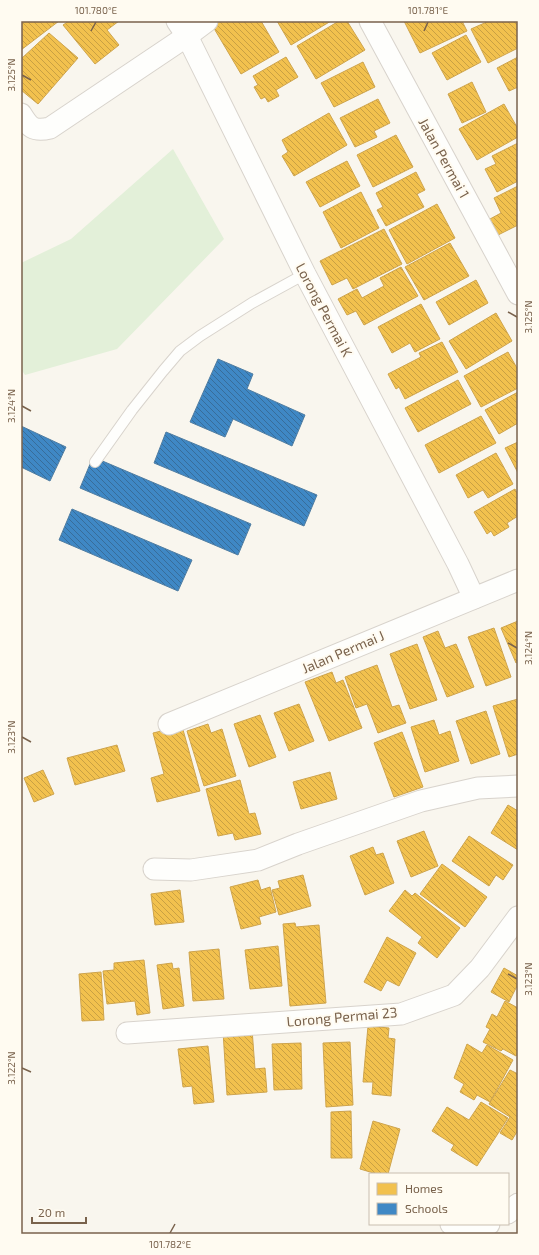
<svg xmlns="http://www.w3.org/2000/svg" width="539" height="1255" font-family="'Exo 2',sans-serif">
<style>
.green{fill:#e3f0d9}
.homes{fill:url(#homes-back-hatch);stroke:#cea44d}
.schools{fill:url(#schools-back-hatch);stroke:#507da1}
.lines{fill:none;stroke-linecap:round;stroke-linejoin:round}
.service-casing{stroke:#d8d3cc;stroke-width:12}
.minor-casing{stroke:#d8d3cc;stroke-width:23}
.service{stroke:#fefefc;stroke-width:10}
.minor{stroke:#fefefc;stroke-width:21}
.ticks{fill:none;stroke:#79624c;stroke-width:1.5}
.labels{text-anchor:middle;stroke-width:4;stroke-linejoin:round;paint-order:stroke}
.street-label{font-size:14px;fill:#79624c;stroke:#fffbf1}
.neatline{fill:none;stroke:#79624c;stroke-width:1.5}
.ticks-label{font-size:10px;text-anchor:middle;fill:#79624c}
</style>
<defs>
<pattern id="homes-back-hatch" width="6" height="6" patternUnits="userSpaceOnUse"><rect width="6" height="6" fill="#f2c14e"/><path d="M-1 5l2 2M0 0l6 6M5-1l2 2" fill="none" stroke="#c9a043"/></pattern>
<pattern id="schools-back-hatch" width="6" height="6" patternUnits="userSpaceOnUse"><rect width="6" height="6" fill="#3f88c5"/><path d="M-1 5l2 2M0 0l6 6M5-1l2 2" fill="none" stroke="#386d9a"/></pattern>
</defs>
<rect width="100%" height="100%" fill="#f9f6ee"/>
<!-- green -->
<path class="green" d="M173,149l51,90 -107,110 -92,26 -4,-6v-106l50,-24z"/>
<!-- homes -->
<g class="homes">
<path d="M21,21h38l-38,29z"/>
<path d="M69,21h50l-12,9 12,15 -24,19 -32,-39z"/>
<path d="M219,21h42l18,31 -38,22 -29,-49z"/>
<path d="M277,21h54l-40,24z"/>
<path d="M339,21h8l18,29 -49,29 -19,-33z"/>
<path d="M404,21h58l5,10 -47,22z"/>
<path d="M489,21h29v27l-30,15 -17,-34z"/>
<path d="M49,33l29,25 -40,46 -17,-14v-31z"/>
<path d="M466,35l15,27 -34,18 -15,-27z"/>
<path d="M286,57l12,20 -22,13 3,6 -11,6 -3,-5 -4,2 -7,-12 4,-2 -5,-9z"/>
<path d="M518,57v30l-9,4 -12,-23z"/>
<path d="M363,62l12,25 -41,20 -13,-24z"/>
<path d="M472,82l14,30 -24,11 -14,-29z"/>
<path d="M378,99l12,24 -16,8 3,6 -22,10 -15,-29z"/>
<path d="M504,104l14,25v8l-41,23 -18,-31z"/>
<path d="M329,113l18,32 -53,31 -12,-20 6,-4 -6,-12z"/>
<path d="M396,135l17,32 -40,20 -16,-32z"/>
<path d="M518,143v38l-21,11 -12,-23 11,-5 -4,-8z"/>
<path d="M347,161l13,25 -40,21 -14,-25z"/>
<path d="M416,172l9,18 -8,4 7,13 -38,19 -9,-16 6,-3 -7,-14z"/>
<path d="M518,186v39l-20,10 -8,-16 11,-6 -7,-15z"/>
<path d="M361,192l18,36 -38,20 -18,-36z"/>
<path d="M437,204l18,34 -48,26 -18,-34z"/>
<path d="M384,229l18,35 -49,25 -6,-11 -15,7 -12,-24z"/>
<path d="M450,243l19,33 -45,24 -19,-33z"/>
<path d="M401,267l17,29 -54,29 -8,-14 -9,4 -9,-16 19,-10 5,9 22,-12 -4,-8z"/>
<path d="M476,280l12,23 -39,22 -13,-23z"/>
<path d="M421,304l19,35 -25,13 -5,-9 -18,10 -14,-26z"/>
<path d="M496,313l16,28 -46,28 -17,-28z"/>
<path d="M442,342l16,30 -53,27 -6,-12 -3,2 -8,-15 33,-17 -2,-4z"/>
<path d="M508,352l10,18v18l-37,19 -17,-31z"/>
<path d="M458,380l13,24 -53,28 -13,-24z"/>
<path d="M518,392v31l-19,11 -14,-24z"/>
<path d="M481,416l15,27 -57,30 -14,-28z"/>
<path d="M518,442v31l-13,-25z"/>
<path d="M496,453l17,31 -25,14 -5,-8 -15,8 -12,-23z"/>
<path d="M515,489l3,6v21l-11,7 2,4 -15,9 -3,-5 -4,3 -13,-22z"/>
<path d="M518,621v41l-2,1 -15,-35z"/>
<path d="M494,628l17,49 -25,9 -18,-49z"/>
<path d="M438,631l7,17 11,-4 18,43 -27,10 -24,-60z"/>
<path d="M417,644l20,56 -27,9 -20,-55z"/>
<path d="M377,665l15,42 7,-2 7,18 -28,10 -11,-29 -11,4 -11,-31z"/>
<path d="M332,672l4,11 7,-3 19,48 -33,13 -24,-59z"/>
<path d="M518,699v55l-9,3 -16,-51z"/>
<path d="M299,704l15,37 -25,10 -15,-38z"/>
<path d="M486,711l14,43 -29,10 -15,-43z"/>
<path d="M260,715l16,42 -27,10 -15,-43z"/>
<path d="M434,720l5,15 11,-4 9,30 -34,11 -14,-45z"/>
<path d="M208,724l3,9 11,-4 14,47 -32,10 -17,-55z"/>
<path d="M182,726l18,65 -43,11 -6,-24 13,-4 -11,-41z"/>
<path d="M402,732l21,55 -29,10 -20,-54z"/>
<path d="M117,745l8,26 -50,14 -8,-27z"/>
<path d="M43,770l11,24 -20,8 -10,-24z"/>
<path d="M330,772l7,27 -36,10 -8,-27z"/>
<path d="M240,780l9,34 6,-1 6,21 -26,6 -2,-7 -15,3 -12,-47z"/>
<path d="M508,805l10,6v39l-27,-17z"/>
<path d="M424,831l14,35 -27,11 -14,-36z"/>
<path d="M469,836l44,29 -10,15 -7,-5 -7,11 -37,-25z"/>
<path d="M373,847l3,8 7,-2 11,30 -29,12 -15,-39z"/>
<path d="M442,864l45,33 -22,30 -45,-33z"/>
<path d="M303,875l8,31 -32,9 -7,-25 8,-2 -2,-7z"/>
<path d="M258,880l3,10 9,-3 6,25 -17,5 2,7 -20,5 -11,-42z"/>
<path d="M180,890l4,32 -29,3 -4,-31z"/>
<path d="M405,890l7,6 3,-3 45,35 -23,30 -19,-15 4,-6 -33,-26z"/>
<path d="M295,923l1,4 23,-2 7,78 -36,3 -7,-82z"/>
<path d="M387,937l29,16 -17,33 -12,-6 -6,11 -17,-9z"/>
<path d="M278,946l4,40 -32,3 -5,-39z"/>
<path d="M219,949l5,50 -31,2 -4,-49z"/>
<path d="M144,960l6,53 -13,2 -2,-14 -28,3 -4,-33 11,-1v-7z"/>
<path d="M172,963l1,6 6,-1 5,38 -21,3 -6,-44z"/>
<path d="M504,968l14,8v8l-9,18 -18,-10z"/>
<path d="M101,972l3,48 -22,1 -3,-47z"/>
<path d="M505,1001l13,7v44l-2,4 -13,-7 -2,2 -18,-9 7,-13 -4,-2 6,-13 5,3z"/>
<path d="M368,1026l21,2 -1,10 7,1 -4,57 -19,-2 1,-12h-10z"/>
<path d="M252,1029l3,40 10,-1 2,24 -40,3 -4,-64z"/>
<path d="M350,1042l3,63 -27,2 -3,-64z"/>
<path d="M301,1043l1,46 -28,1 -2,-46z"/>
<path d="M467,1044l15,9 5,-8 26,15 -23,42 -13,-7 -3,5 -14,-8 4,-8 -10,-6z"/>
<path d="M208,1046l6,56 -20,2 -2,-18 -9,1 -5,-38z"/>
<path d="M510,1070l8,4v56l-6,10 -12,-7 10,-16 -21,-13z"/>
<path d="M481,1102l27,16 -31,48 -26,-16 3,-5 -22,-14 15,-24 22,13z"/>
<path d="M351,1111l1,47h-21v-46z"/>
<path d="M373,1121l27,8 -12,45h-11l-17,-5z"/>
</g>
<!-- schools -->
<g class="schools">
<path d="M218,359l35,15 -6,15 58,26 -13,31 -59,-27 -8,18 -35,-15z"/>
<path d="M21,426l45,21 -16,34 -29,-14z"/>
<path d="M166,432l151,63 -13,31 -150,-63z"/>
<path d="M93,457l158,67 -13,31 -158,-67z"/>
<path d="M72,509l120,51 -14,31 -119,-51z"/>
</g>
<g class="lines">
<!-- service casing -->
<g class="service-casing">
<path id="service" d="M95,462l37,-52 31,-39 17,-20 20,-15 52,-33 53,-29"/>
</g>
<!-- minor casing -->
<g class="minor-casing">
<g id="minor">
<path d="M177,21l10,15 118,238 153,290 16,34"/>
<path d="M370,21l148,273"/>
<path d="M21,114c8,13 12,18 29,14l137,-92 20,-15"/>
<path d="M169,724l349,-144"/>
<path d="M154,869l37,1 67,-10 40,-16 123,-43 57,-13 40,-2"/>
<path d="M127,1033l274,-19 53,-19 26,-27 38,-51"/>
<path d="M508,1213l10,-9"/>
<path d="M451,1224l30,4 8,-4"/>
</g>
</g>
<!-- service -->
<use href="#service" class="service"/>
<!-- minor -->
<use href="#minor" class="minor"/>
</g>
<!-- ticks -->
<path class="ticks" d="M91,31l5,-9M424,31l4,-9M22,75l9,5M508,312l9,5M22,406l9,5M508,643l9,5M22,737l9,5M508,974l9,5M22,1068l9,4M170,1233l5,-9"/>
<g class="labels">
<!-- street labels -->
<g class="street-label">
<text transform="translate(444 158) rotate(61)" y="5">Jalan Permai 1</text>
<text transform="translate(324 310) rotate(62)" y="5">Lorong Permai K</text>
<text transform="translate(343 652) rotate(-23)" y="5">Jalan Permai J</text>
<text transform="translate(342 1017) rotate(-5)" y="5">Lorong Permai 23</text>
</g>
</g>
<!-- border -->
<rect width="539" height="1255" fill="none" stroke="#fffbf1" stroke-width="44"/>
<!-- legend -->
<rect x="369" y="1173" width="140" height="52" fill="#fffbf1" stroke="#c9beaf"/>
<rect x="377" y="1183" width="20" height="12" fill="#f2c14e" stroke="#c9beaf"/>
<text x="405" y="1193" font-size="12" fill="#79624c">Homes</text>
<rect x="377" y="1203" width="20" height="12" fill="#3f88c5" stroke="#c9beaf"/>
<text x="405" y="1213" font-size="12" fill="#79624c">Schools</text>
<!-- scale -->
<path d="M32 1217v6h54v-6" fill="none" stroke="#79624c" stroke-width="2"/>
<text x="38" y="1217" font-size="12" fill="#79624c" stroke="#fffbf1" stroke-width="3" paint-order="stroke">20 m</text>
<rect x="22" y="22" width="495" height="1211" class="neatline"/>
<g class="ticks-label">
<text x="96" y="14">101.780°E</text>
<text x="428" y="14">101.781°E</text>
<text transform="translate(11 75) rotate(-90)" y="4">3.125°N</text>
<text transform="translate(528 317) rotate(-90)" y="4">3.125°N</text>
<text transform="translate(11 406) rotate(-90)" y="4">3.124°N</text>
<text transform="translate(528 648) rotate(-90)" y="4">3.124°N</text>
<text transform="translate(11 737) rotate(-90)" y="4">3.123°N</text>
<text transform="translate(528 979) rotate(-90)" y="4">3.123°N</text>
<text transform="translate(11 1068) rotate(-90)" y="4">3.122°N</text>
<text x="170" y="1248">101.782°E</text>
</g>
</svg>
